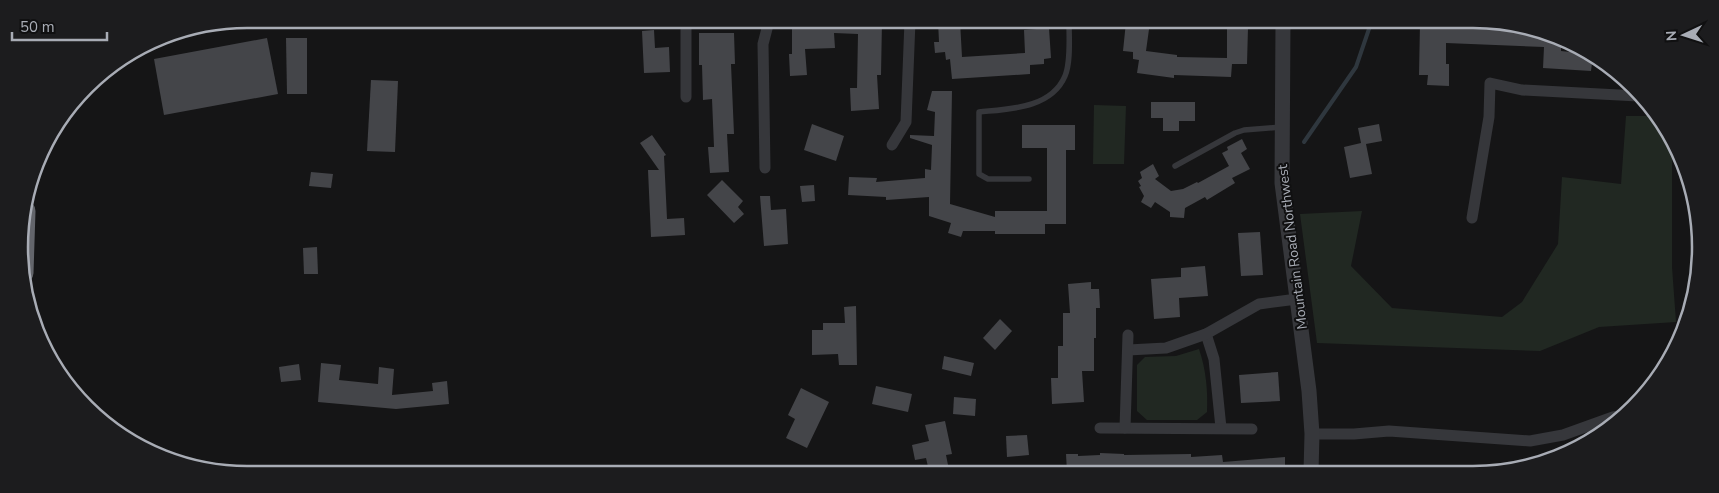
<svg xmlns="http://www.w3.org/2000/svg" width="1719" height="493" font-family="'Nunito Sans',sans-serif">
<style>
.green{fill:#212822}
.lines{fill:none;stroke-linecap:round;stroke-linejoin:round}
.stream{stroke:#2f373e;stroke-width:4}
.building{fill:#444549}
.service{stroke:#36373b;stroke-width:5.5}
.minor{stroke:#36373b;stroke-width:11}
.tertiary{stroke:#36373b;stroke-width:15}
.motorway{stroke:#63656b;stroke-width:21}
.labels{text-anchor:middle;stroke-width:4;stroke-linejoin:round;paint-order:stroke}
.street-label{font-size:14px;fill:#a8acb5;stroke:#101011}
.rim{fill:none;stroke:#a8acb5;stroke-width:2.5}
</style>
<rect width="100%" height="100%" fill="#151516"/>
<!-- green -->
<g class="green">
<path d="M1094,105l32,1 -2,58h-31z"/>
<path d="M1626,116h32l4,4 10,25v122l4,55 -77,5 -59,24 -223,-8 -17,-129 62,-3 -11,55 41,42 110,9 20,-15 36,-58 4,-67 59,7z"/>
<path d="M1199,349c7,21 9,41 8,63l-10,8h-50l-10,-9v-46l8,-8 31,-1z"/>
</g>
<g class="lines">
<!-- stream -->
<path class="stream" d="M1304,142l52,-75 15,-44"/>
</g>
<!-- building -->
<g class="building">
<path d="M835,21h47l-1,54h-4l2,34 -28,2 -1,-23h7l1,-54 -24,-1 1,15 -30,1 2,26 -17,1 -1,-22h3v-32z"/>
<path d="M938,21h22l2,36 63,-4 -1,-23 25,-2 2,30 -7,1v5l-14,1v9l-78,5 -2,-20 -4,1 -1,-8 -10,1 -1,-11h5z"/>
<path d="M1126,22h24l-4,29 31,4v2l50,1v-31l21,1 -1,36h-15l-1,13 -57,-2v3l-37,-5 2,-13 -6,-1v-7l-10,-1z"/>
<path d="M1420,23h97l44,18v10l19,2v-4l19,8 6,7 -13,-1 -1,8 -48,-3 1,-21 -98,-4v21h3v22l-22,-1 1,-10h-9z"/>
<path d="M654,30l1,18 14,-1 1,25 -26,1 -2,-42z"/>
<path d="M699,33h35l1,31h-4l3,70h-7l2,38 -19,1 -2,-26h6l-2,-48 -9,1 -1,-35h-3z"/>
<path d="M267,38l11,56 -114,21 -10,-56z"/>
<path d="M286,38h21v56h-20z"/>
<path d="M371,80l27,1 -3,71 -28,-1z"/>
<path d="M932,91h20l-2,113 45,13v-6h52v-63h-25v-23h53v25h-9v74h-21v10h-50v-3h-32l-2,6 -13,-4 3,-10 -22,-7v-19l-43,3v-3l-38,-2 1,-18 28,1 -1,4 49,-4v-9l6,1 1,-25 -22,-7v-3l24,1 1,-24 -8,-2z"/>
<path d="M1151,102h44v19h-16v10h-16v-13h-12z"/>
<path d="M812,124l32,12 -8,25 -32,-11z"/>
<path d="M1379,124l3,17 -16,3 6,30 -22,4 -6,-31 17,-4 -3,-15z"/>
<path d="M652,135l14,20 -2,1 3,63 17,-1 1,17 -34,2 -3,-67h11l-19,-27z"/>
<path d="M1242,139l5,10 -6,4 9,16 -18,9 3,5 -28,17 -2,-3 -20,11 -1,10 -14,-1v-5l-15,-10 -4,6 -10,-6 3,-6 -5,-9 2,-1 -3,-5 4,-3 -2,-6 13,-8 6,12 -4,3 16,12 12,-2 14,-7 1,1 31,-17 -7,-13 6,-3 -1,-3z"/>
<path d="M311,172l22,2 -2,14 -22,-2z"/>
<path d="M722,180l21,21 -5,6 6,7 -10,9 -27,-28z"/>
<path d="M814,185l1,16 -13,1 -2,-16z"/>
<path d="M760,196h10l1,14 15,-1 2,35 -24,2z"/>
<path d="M1260,232l3,43 -22,1 -3,-43z"/>
<path d="M317,247l1,27h-14l-1,-26z"/>
<path d="M1205,266l3,30 -29,2 1,19 -26,2 -3,-40 30,-2v-9z"/>
<path d="M1091,282v7h8l1,19h-4v30h-2v33h-12l2,31 -32,2 -1,-26h7v-32h5v-33h7l-2,-29z"/>
<path d="M856,306l1,59h-18l-1,-11 -26,1v-25h11v-7h22l-1,-16z"/>
<path d="M1000,319l12,12 -17,19 -12,-12z"/>
<path d="M944,356l30,7 -3,13 -29,-7z"/>
<path d="M321,363l20,2 -2,15 39,4 1,-17 15,2 -2,26 41,-4 -1,-8 15,-2 2,23 -53,5 -78,-7z"/>
<path d="M299,364l2,16 -20,2 -2,-15z"/>
<path d="M1278,372l2,29 -39,2 -2,-28z"/>
<path d="M876,386l36,8 -4,18 -36,-8z"/>
<path d="M801,388l28,14 -22,46 -21,-10 9,-19 -7,-4z"/>
<path d="M954,397l22,2 -1,17 -22,-2z"/>
<path d="M945,421l7,33 -6,1 3,15 -20,1 -3,-13 -11,2 -3,-15 17,-4 -4,-16z"/>
<path d="M1027,435l2,20 -22,2 -1,-21z"/>
<path d="M1100,453l24,1v1l67,-1v3l31,-2 1,7 62,-5v15h-218l-1,-18h12v2l22,-1z"/>
</g>
<g class="lines">
<!-- service -->
<g class="service">
<path d="M976,23l31,1v-3"/>
<path d="M1175,166l60,-33 9,-3 37,-3"/>
<path d="M1029,179h-41l-9,-5v-62c29,-3 72,-3 86,-36 6,-14 4,-39 4,-54"/>
</g>
<!-- minor -->
<g class="minor">
<path d="M686,97v-77"/>
<path d="M892,145l14,-23 4,-101"/>
<path d="M765,168l-2,-124 6,-23"/>
<path d="M1472,218l17,-101 1,-34 32,7 116,6"/>
<path d="M1206,334l8,25 7,69"/>
<path d="M1128,350l38,-2 40,-14 53,-30 38,-5"/>
<path d="M1100,428l152,1"/>
<path d="M1125,428l3,-93"/>
<path d="M1312,434h42l35,-3 141,10 33,-6 50,-18 12,-2"/>
</g>
<!-- tertiary -->
<path class="tertiary" d="M1283,22l-1,161 27,208 3,43 -1,38"/>
<!-- motorway -->
<path class="motorway" d="M23,273l2,-62"/>
</g>
<g class="labels">
<!-- street labels -->
<g class="street-label">
<text transform="translate(1292 247) rotate(-97)" y="5">Mountain Road Northwest</text>
</g>
</g>
<!-- crop -->
<path d="M0 0H1719V493H0ZM247 28H1473A219 219 0 0 1 1692 247V247A219 219 0 0 1 1473 466H247A219 219 0 0 1 28 247V247A219 219 0 0 1 247 28Z" fill="#1c1c1e" fill-rule="evenodd"/>
<path class="rim" d="M247 28H1473A219 219 0 0 1 1692 247V247A219 219 0 0 1 1473 466H247A219 219 0 0 1 28 247V247A219 219 0 0 1 247 28Z"/>
<!-- north arrow -->
<g transform="translate(1684 35) rotate(266)" stroke="#101011" stroke-width="4" paint-order="stroke">
<path d="M0-4L9 19L0 12L-9 19Z" fill="#a8acb5"/>
<text y="-8" font-size="14" font-weight="bold" text-anchor="middle" fill="#a8acb5">N</text>
</g>
<!-- scale -->
<path d="M12 32v8h95v-8" fill="none" stroke="#a8acb5" stroke-width="2.5"/>
<text x="20" y="32" font-size="15" fill="#a8acb5" stroke="#101011" stroke-width="4" paint-order="stroke">50 m</text>
</svg>
